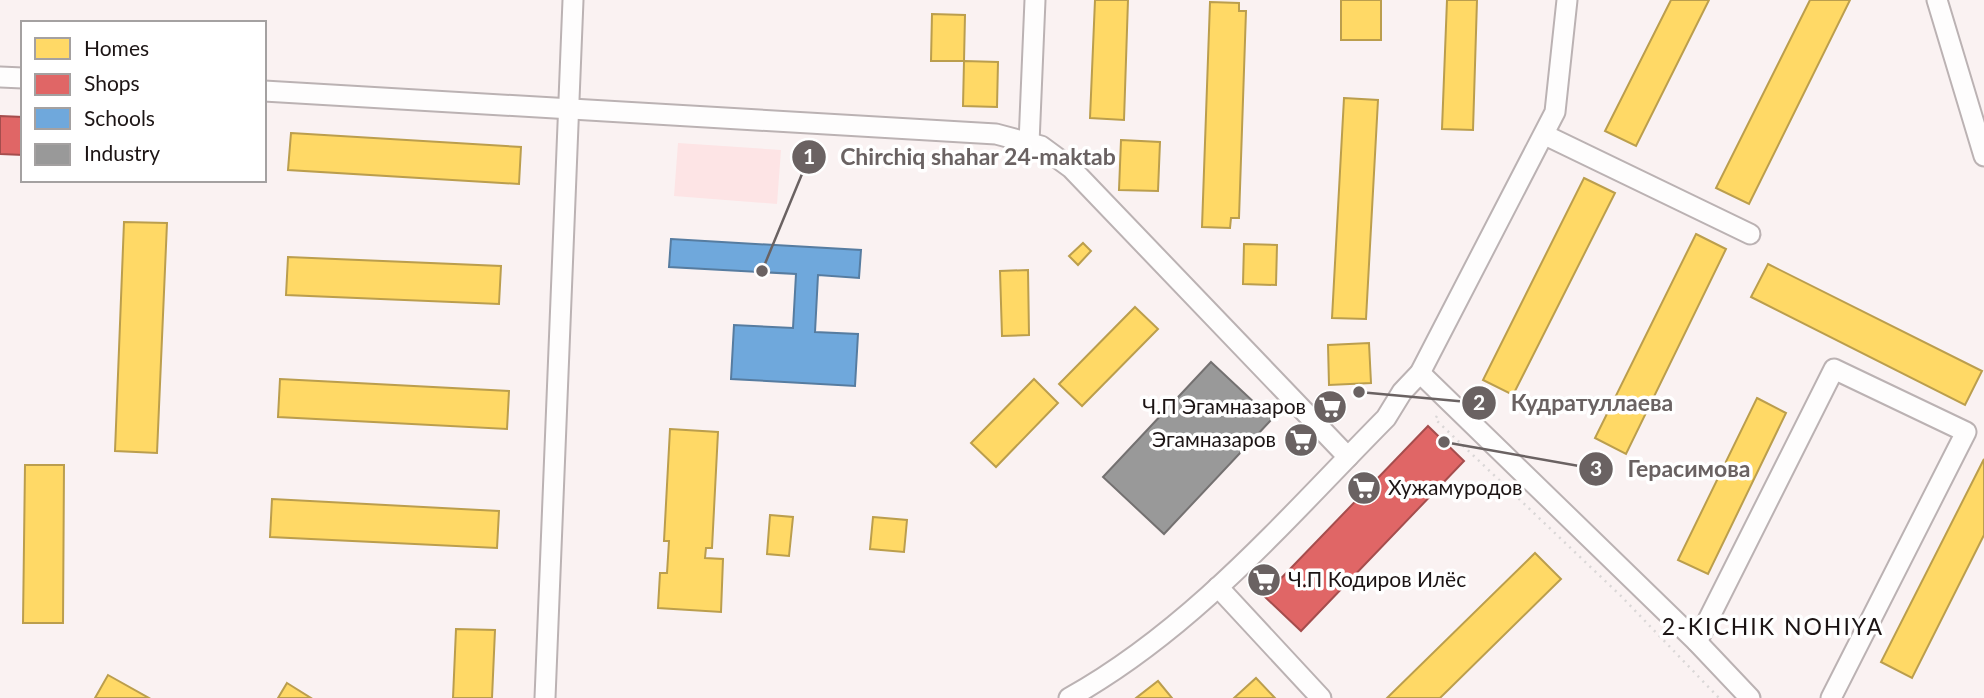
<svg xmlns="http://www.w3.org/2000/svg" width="1984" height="698" font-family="Lato,sans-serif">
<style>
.green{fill:#fde4e5}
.homes{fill:#ffd966;stroke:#bb9e4d;stroke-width:2}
.shops{fill:#e06666;stroke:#a54d4d;stroke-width:2}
.schools{fill:#6fa8dc;stroke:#567ca0;stroke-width:2}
.industry{fill:#999;stroke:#747171;stroke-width:2}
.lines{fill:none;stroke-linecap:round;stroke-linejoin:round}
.minor-casing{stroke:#bbb2b3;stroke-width:23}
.path{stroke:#dad7d7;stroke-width:2.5;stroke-dasharray:2 5;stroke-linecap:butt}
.minor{stroke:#fefdfd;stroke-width:19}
.labels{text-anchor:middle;stroke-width:7;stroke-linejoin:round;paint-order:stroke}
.poi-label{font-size:21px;fill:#1c1414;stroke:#fff;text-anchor:end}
.neighbourhood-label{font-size:23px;letter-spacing:2px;fill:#1c1414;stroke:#fff}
.leader{fill:none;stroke:#6a6262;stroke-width:2.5}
.callout-dot{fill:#6a6262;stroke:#fff;stroke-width:2.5}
.mark-label{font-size:21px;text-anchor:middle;font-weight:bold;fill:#fff}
.callout-label{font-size:23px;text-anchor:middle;font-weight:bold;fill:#6a6262;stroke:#fff;stroke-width:7;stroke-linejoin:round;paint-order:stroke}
</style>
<rect width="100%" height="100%" fill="#faf2f2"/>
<!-- green -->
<path class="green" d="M678,143l103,7 -4,54 -103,-8z"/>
<!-- homes -->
<g class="homes">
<path d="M1095,0h33l-4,120 -34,-2z"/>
<rect x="1341" y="0" width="40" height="40"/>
<path d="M1447,0h30l-4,130 -31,-1z"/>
<path d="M1671,0h38l-73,146 -31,-15z"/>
<path d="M1810,0h40l-101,204 -33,-16z"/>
<path d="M1210,2l29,1v8h7l-7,207h-8l-1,10 -28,-1z"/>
<path d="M932,14l33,1 -1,46h-33z"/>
<path d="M964,61l34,1 -1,45 -34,-1z"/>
<path d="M1344,98l34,2 -12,219 -34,-1z"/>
<path d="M291,133l230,14 -2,37 -231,-14z"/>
<path d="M1121,140l39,2 -2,49 -39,-1z"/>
<path d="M1584,178l31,15 -102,202 -30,-15z"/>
<path d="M124,222l43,1 -10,230 -42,-2z"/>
<path d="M1696,234l30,15 -100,205 -31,-16z"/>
<path d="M1083,243l8,8 -13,14 -9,-9z"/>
<path d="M1244,244l33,1 -1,40 -33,-1z"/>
<path d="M288,257l213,9 -2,38 -213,-9z"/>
<path d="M1768,264l214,107 -17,34 -214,-108z"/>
<path d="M1028,270l1,65 -27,1 -2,-65z"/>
<path d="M1135,307l23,22 -76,77 -23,-22z"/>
<path d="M1369,343l2,40 -42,2 -1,-40z"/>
<path d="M280,379l229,12 -2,38 -229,-12z"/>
<path d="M1034,379l24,24 -62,64 -25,-24z"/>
<path d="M1757,398l29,15 -78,161 -30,-14z"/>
<path d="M670,429l48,3 -6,116h-6l-1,10 18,1 -2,53 -63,-4 2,-35h7l2,-32h-5z"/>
<path d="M1984,459v76l-72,143 -31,-16z"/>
<path d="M25,465h39l-1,158h-40z"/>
<path d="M272,499l227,12 -2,37 -227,-11z"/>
<path d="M770,515l23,2 -4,39 -22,-2z"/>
<path d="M873,517l34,3 -3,32 -34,-3z"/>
<path d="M1535,553l26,26 -121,119h-53z"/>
<path d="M456,629l39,1 -3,68h-39z"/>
<path d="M108,675l41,23h-54z"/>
<path d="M1256,678l19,20h-41z"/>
<path d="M1158,681l14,17h-36z"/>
<path d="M287,683l24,15h-33z"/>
</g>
<!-- shops -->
<g class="shops">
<path d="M0,116l23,1v38l-23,-1z"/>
<path d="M1428,426l36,35 -163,170 -37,-35z"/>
</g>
<!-- schools -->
<path class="schools" d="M671,239l190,11 -2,28 -41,-3 -3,57 43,2 -3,52 -124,-7 3,-54 59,3 3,-54 -127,-7z"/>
<!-- industry -->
<path class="industry" d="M1211,362l61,57 -108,115 -61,-57z"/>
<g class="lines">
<!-- minor casing -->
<g class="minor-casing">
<g id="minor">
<path d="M1937,0l47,156"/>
<path d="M0,77l23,1"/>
<path d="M264,91l732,43 45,12 30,22 277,289"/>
<path d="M1545,135l205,99"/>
<path d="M1029,143l6,-143"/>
<path d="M1420,373l277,269 53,56"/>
<path d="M1218,587l103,111"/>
<path d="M1697,642l137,-273 132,63 -135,266"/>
<path d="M545,698l28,-698"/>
<path d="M1069,698c124,-69 218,-180 317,-280l16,-26 18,-19 135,-261 12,-112"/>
</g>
</g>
<!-- path -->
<path class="path" d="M1437,416l-2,3 186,177 98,102"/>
<!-- minor -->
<use href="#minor" class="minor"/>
</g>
<!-- icons -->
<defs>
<g id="supermarket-disc" transform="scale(1.75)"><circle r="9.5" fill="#6a6262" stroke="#fff"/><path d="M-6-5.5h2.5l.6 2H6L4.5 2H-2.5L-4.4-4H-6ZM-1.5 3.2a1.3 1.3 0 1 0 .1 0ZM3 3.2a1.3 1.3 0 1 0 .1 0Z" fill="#fff"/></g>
</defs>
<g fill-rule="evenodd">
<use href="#supermarket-disc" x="1330" y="407"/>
<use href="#supermarket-disc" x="1301" y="440"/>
<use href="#supermarket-disc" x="1364" y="488"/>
<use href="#supermarket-disc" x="1264" y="580"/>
</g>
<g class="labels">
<!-- poi labels -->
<g class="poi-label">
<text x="1306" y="414">Ч.П Эгамназаров</text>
<text x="1276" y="447">Эгамназаров</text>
<text x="1388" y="495" text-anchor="start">Хужамуродов</text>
<text x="1288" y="587" text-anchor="start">Ч.П Кодиров Илёс</text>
</g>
<!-- neighbourhood labels -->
<g class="neighbourhood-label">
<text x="1773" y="635">2-KICHIK NOHIYA</text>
</g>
</g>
<!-- callouts -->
<path class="leader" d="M762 271L809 157M1359 392L1479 403M1444 442L1596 469"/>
<g class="callout-dot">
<circle cx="762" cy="271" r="7"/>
<circle cx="1359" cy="392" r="7"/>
<circle cx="1444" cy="442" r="7"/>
<circle cx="809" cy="157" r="18"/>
<circle cx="1479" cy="403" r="18"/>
<circle cx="1596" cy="469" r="18"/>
</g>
<g class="mark-label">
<text x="809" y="164">1</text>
<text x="1479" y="410">2</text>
<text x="1596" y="476">3</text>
</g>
<g class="callout-label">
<text x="978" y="165">Chirchiq shahar 24-maktab</text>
<text x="1592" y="411">Кудратуллаева</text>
<text x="1689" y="477">Герасимова</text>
</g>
<!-- legend -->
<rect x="21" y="21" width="245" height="161" fill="#ffffff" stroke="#a4a1a1" stroke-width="2"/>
<rect x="35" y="38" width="35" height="21" fill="#ffd966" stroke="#a4a1a1" stroke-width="2"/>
<text x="84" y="56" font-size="21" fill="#1c1414">Homes</text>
<rect x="35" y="74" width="35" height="21" fill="#e06666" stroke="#a4a1a1" stroke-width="2"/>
<text x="84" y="91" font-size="21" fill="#1c1414">Shops</text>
<rect x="35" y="108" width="35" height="21" fill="#6fa8dc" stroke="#a4a1a1" stroke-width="2"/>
<text x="84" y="126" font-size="21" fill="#1c1414">Schools</text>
<rect x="35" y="144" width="35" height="21" fill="#999999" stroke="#a4a1a1" stroke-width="2"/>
<text x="84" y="161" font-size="21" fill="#1c1414">Industry</text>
</svg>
